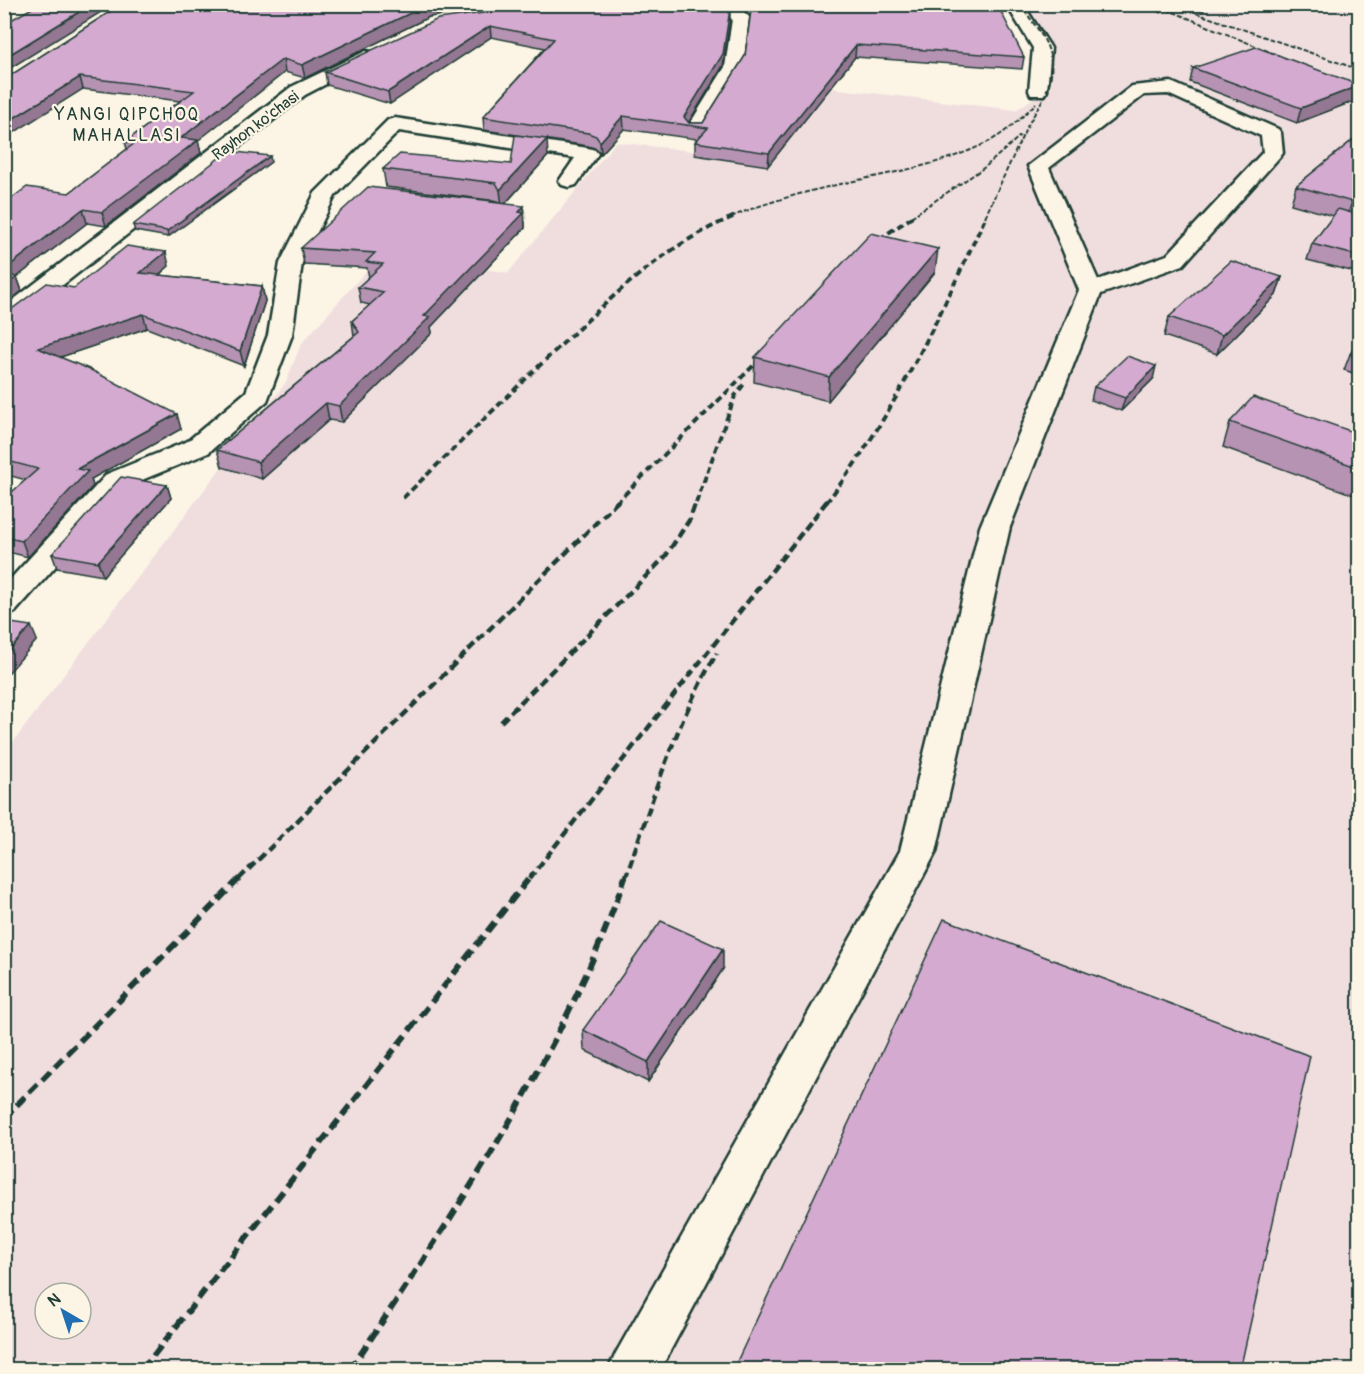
<svg xmlns="http://www.w3.org/2000/svg" width="1364" height="1374" font-family="Pangolin,sans-serif">
<style>
.built{fill:#f0dedf;fill-rule:evenodd}
.lines{fill:none;stroke-linecap:round;stroke-linejoin:round}
.minor-casing{stroke:#1f3d34;stroke-width:5}
.minor{fill:#fcf5e5;fill-rule:evenodd}
.rail-far3{stroke:#1f3d34;stroke-width:2;stroke-dasharray:5 2;stroke-linecap:butt}
.rail-far2{stroke:#1f3d34;stroke-width:4;stroke-dasharray:7 4;stroke-linecap:butt}
.rail-far1{stroke:#1f3d34;stroke-width:4.5;stroke-dasharray:9 4.5;stroke-linecap:butt}
.rail{stroke:#1f3d34;stroke-width:6;stroke-dasharray:12 6;stroke-linecap:butt}
.wall{fill:#b692b3;stroke:#1f3d34;stroke-width:1.5}
.shaded-wall{fill:#947792;stroke:#1f3d34;stroke-width:1.5}
.building{fill:#d4aad0;stroke:#1f3d34;stroke-width:1.5}
.labels{text-anchor:middle;stroke-width:4.5;stroke-linejoin:round;paint-order:stroke}
.far-street-label{font-size:16px;fill:#1f3d34;stroke:#fcf5e5}
.far-neighbourhood-label{font-size:18px;letter-spacing:1.5px;fill:#1f3d34;stroke:#fcf5e5}
</style>
<rect width="100%" height="100%" fill="#fcf5e5"/>
<filter id="ink" filterUnits="userSpaceOnUse"><feTurbulence type="fractalNoise" baseFrequency=".0167" numOctaves="2"/><feDisplacementMap in="SourceGraphic" scale="12" xChannelSelector="R" yChannelSelector="G"/><feConvolveMatrix kernelMatrix="1 2 1 2 8 2 1 2 1" color-interpolation-filters="sRGB"/></filter>
<g filter="url(#ink)">
<!-- built -->
<path class="built" d="M1020,5h339v1364h-1354l-1,-615 282,-372 15,-38 83,-93 124,22 108,-131 77,9 62,-72 261,31 35,-24 -7,-52zM45,1293h36v36h-36z"/>
<g class="lines">
<!-- minor casing -->
<g class="minor-casing">
<g id="minor">
<path d="M703,4c16,0 36,0 46,13l-6,50 -37,63 -3,4h-14l-3,-4 39,-63 7,-48z"/>
<path d="M1006,4h17l28,44 -4,43 -2,4h-14l-2,-4 4,-43z"/>
<path d="M366,51l6,1 3,4 -3,4 -67,35 -292,229 -9,2v-19l287,-220z"/>
<path d="M1171,82l107,47 3,4 2,20 -100,112 -82,29 -91,233 -74,325 -276,518h-52l8,-17 284,-502 80,-324 99,-237 -51,-124 104,-80zM1168,94l93,42 2,16 -96,103 -69,25 -49,-112 95,-73z"/>
<path d="M395,118l193,30 7,2 3,4 -22,31 -7,2 -7,-2 -3,-4 16,-23 -176,-27 -64,65 -33,67 -10,72 -25,66 -59,52 -81,33 -112,126 -11,3v-29l103,-112 81,-33 58,-49 22,-57 12,-72 35,-70 73,-73z"/>
</g>
</g>
<!-- minor -->
<use href="#minor" class="minor"/>
<!-- rail-far3 -->
<g class="rail-far3">
<path d="M1138,4l24,9"/>
<path d="M1154,4l138,57"/>
<path d="M1187,4l19,8"/>
<path d="M1196,13l164,57"/>
<path d="M731,217c40,-17 82,-27 123,-36 47,-10 94,-18 136,-40 18,-10 32,-24 46,-38"/>
<path d="M911,217l74,-50 35,-31"/>
<path d="M985,217c13,-28 26,-56 39,-84 12,-26 33,-46 26,-77 -4,-20 -19,-35 -30,-52"/>
</g>
<!-- rail-far2 -->
<g class="rail-far2">
<path d="M870,245l44,-29"/>
<path d="M403,498c52,-50 102,-100 154,-149 56,-53 106,-103 178,-133"/>
<path d="M616,503l150,-150"/>
<path d="M696,503l39,-107 9,-12"/>
<path d="M826,503c68,-87 114,-188 160,-287"/>
</g>
<!-- rail-far1 -->
<g class="rail-far1">
<path d="M501,722l164,-165 25,-38 6,-18"/>
<path d="M239,879l379,-378"/>
<path d="M529,879l298,-378"/>
<path d="M625,879c27,-77 50,-156 92,-226"/>
</g>
<!-- rail -->
<g class="rail">
<path d="M4,1118l237,-241"/>
<path d="M142,1370l388,-493"/>
<path d="M350,1370c104,-156 213,-314 275,-493"/>
</g>
</g>
<!-- wall -->
<g class="wall">
<path d="M122,4h394l-87,13 -124,61 -20,-6 -87,68 3,13 -95,73 -19,-3 -70,54 5,14 -18,14v-101l65,-11 58,-44 -2,-7 55,-41 -97,-12 -75,-12z"/>
<path d="M732,4h17l-8,5z"/>
<path d="M514,9l216,11 -7,46 -35,57h15l42,-67 6,-46 273,47 -2,12 -167,-12 -87,109 -73,-11v-13l2,-3 -73,-10 -23,25 -4,-5 -9,-3 -104,-16 -1,-13 62,-69 -54,-11 -101,67 -63,-19 -2,-13z"/>
<path d="M1193,68l164,32 -60,23 -107,-41z"/>
<path d="M1359,135l-5,78 5,2v58l-52,-13 5,-16 21,-28 -42,-12 5,-18z"/>
<path d="M548,156l-43,48 20,18v6l-94,99 1,6 -90,89 -13,-2 -67,59 -40,-12 -5,-17 137,-114 -2,-15 18,-16 -9,-2 -3,-16 11,-10 -2,-9 -63,-4 -3,-16 192,-47v1l6,1 -2,-2 -111,-14 -3,-18 128,-5z"/>
<path d="M271,162l-103,75 -33,-6 -2,-6z"/>
<path d="M169,266l-10,9 103,11 3,15 -21,65 -97,-38 -87,29 121,72 -90,50 2,7 -65,71 -24,-6v-52l22,-19 -22,-6v-161l70,-25z"/>
<path d="M935,272l-107,129 -74,-19 1,-25z"/>
<path d="M1282,277l-6,18 -59,59 -53,-18 5,-19z"/>
<path d="M1359,341v34l-15,-5 6,-16z"/>
<path d="M1153,379l-32,32 -30,-11 3,-13z"/>
<path d="M1230,422l129,12v63l-136,-50z"/>
<path d="M167,485l4,13 -68,78 -46,-8 -5,-14z"/>
<path d="M1359,666v39l-7,-2z"/>
<path d="M723,969l-75,113 -64,-32 -1,-20z"/>
</g>
<!-- shaded-wall -->
<g class="shaded-wall">
<path d="M92,4h22l-110,68v-14z"/>
<path d="M433,4h83l-87,13 -124,61 -3,-13 125,-60z"/>
<path d="M741,4h8l-8,5z"/>
<path d="M730,9v11l-7,46 -36,59 -3,-8z"/>
<path d="M490,26l1,11 -101,67 -2,-12z"/>
<path d="M856,45l-1,12 -87,109 1,-13z"/>
<path d="M283,59l2,13 -99,78 12,-10 3,13 -95,73 -4,-14 79,-74z"/>
<path d="M80,77l3,12 -79,50v-15z"/>
<path d="M1359,86v4l-2,10 -60,23 4,-15z"/>
<path d="M623,116l1,13 -23,25 -1,-12z"/>
<path d="M547,139l1,17 -46,51 -2,-17z"/>
<path d="M270,156l1,6 -103,75 -1,-6z"/>
<path d="M1359,196v12l-13,12 6,-18z"/>
<path d="M524,206l1,22 -94,99 1,6 -90,89 -3,-16 85,-90z"/>
<path d="M83,209l4,14 -70,54 5,14 -18,14v-35z"/>
<path d="M938,249l-3,23 -107,129 1,-24z"/>
<path d="M166,252l3,14 -25,21 -4,-14z"/>
<path d="M1282,277l-6,18 -59,59 5,-19z"/>
<path d="M262,286l3,15 -21,65 -4,-15z"/>
<path d="M143,314l4,14 -104,35 -5,-15z"/>
<path d="M1156,366l-3,13 -32,32 4,-13z"/>
<path d="M326,403l3,17 -67,59 -4,-17z"/>
<path d="M177,414l4,15 -90,50 2,7 -65,71 -6,-16 55,-72z"/>
<path d="M167,485l4,13 -68,78 -5,-14z"/>
<path d="M31,626l6,14 -33,38v-21z"/>
<path d="M723,949v20l-75,113v-20z"/>
</g>
<!-- building -->
<g class="building">
<path d="M39,4h53l-88,54v-34z"/>
<path d="M122,4h311l-6,1 -125,60 -19,-6 -102,79 17,2 -96,72 -19,-3 -79,61v-66l23,-17 42,6 66,-50 -10,-1 69,-51 -114,-14 -76,47v-47h4z"/>
<path d="M528,4h193l9,5 -7,45 -39,63 5,6h14l42,-67 6,-46 10,-6h236l27,53 -168,-12 -87,108 -74,-11 13,-14 -85,-12 -23,26 -4,-6 -8,-3 -105,-16 71,-78 -64,-13 -102,66 -63,-20 113,-53 76,-10z"/>
<path d="M1256,47l103,38v1l-58,22 -108,-40z"/>
<path d="M515,135l32,4 -47,51 -4,-7 -113,-14 17,-15 111,10z"/>
<path d="M1359,135v61l-7,6 -56,-16z"/>
<path d="M228,151l42,5 -103,75 -34,-6z"/>
<path d="M368,187l125,14 -2,1 33,4 -5,6 5,1 -100,103 6,1 -91,89 -13,-3 -68,59 -41,-12 142,-118 -7,-11 32,-29 -26,-5 25,-23 -17,-2 9,-9 -74,-5z"/>
<path d="M1338,209l21,6v41l-47,-12z"/>
<path d="M871,233l67,16 -109,128 -74,-20z"/>
<path d="M127,246l39,6 -26,21 122,13 -22,65 -97,-37 -105,34 51,21 88,45 -100,55 11,2 -66,70 -18,-4v-38l34,-30 -34,-9v-147l5,-2 38,-28 27,5z"/>
<path d="M1231,261l51,16 -60,58 -53,-18z"/>
<path d="M4,274l13,3 -13,10z"/>
<path d="M1359,341v16l-9,-3z"/>
<path d="M1127,356l29,10 -31,32 -31,-11z"/>
<path d="M1253,397l106,37v34l-129,-46z"/>
<path d="M121,477l46,8 -69,77 -46,-8z"/>
<path d="M4,622l27,4 -27,31z"/>
<path d="M1359,679v12h-2z"/>
<path d="M944,919l366,137 -70,314h-507z"/>
<path d="M661,921l62,28 -75,113 -65,-32z"/>
</g>
</g>
<g class="labels">
<!-- far-street labels -->
<g class="far-street-label">
<text transform="translate(255 125) rotate(-37)" y="6">Rayhon ko'chasi</text>
</g>
<!-- far-neighbourhood labels -->
<g class="far-neighbourhood-label">
<text x="127" y="120">YANGI QIPCHOQ<tspan x="127" dy="21">MAHALLASI</tspan></text>
</g>
</g>
<!-- margin -->
<rect width="1364" height="1374" fill="none" stroke="#fcf5e5" stroke-width="24"/>
<rect x="12" y="12" width="1340" height="1350" fill="none" stroke="#1f3d34" stroke-width="2" filter="url(#ink)"/>
<!-- north arrow -->
<g transform="translate(63 1311) rotate(321)"><circle r="28" fill="#fcf5e5" stroke="#a4ab9e" stroke-width="1.5"/>
<path d="M0-4.5L10 22L0 15L-10 22Z" fill="#1f6fb2"/>
<text y="-9" font-size="16" font-weight="bold" text-anchor="middle" fill="#1f3d34">N</text>
</g>
</svg>
